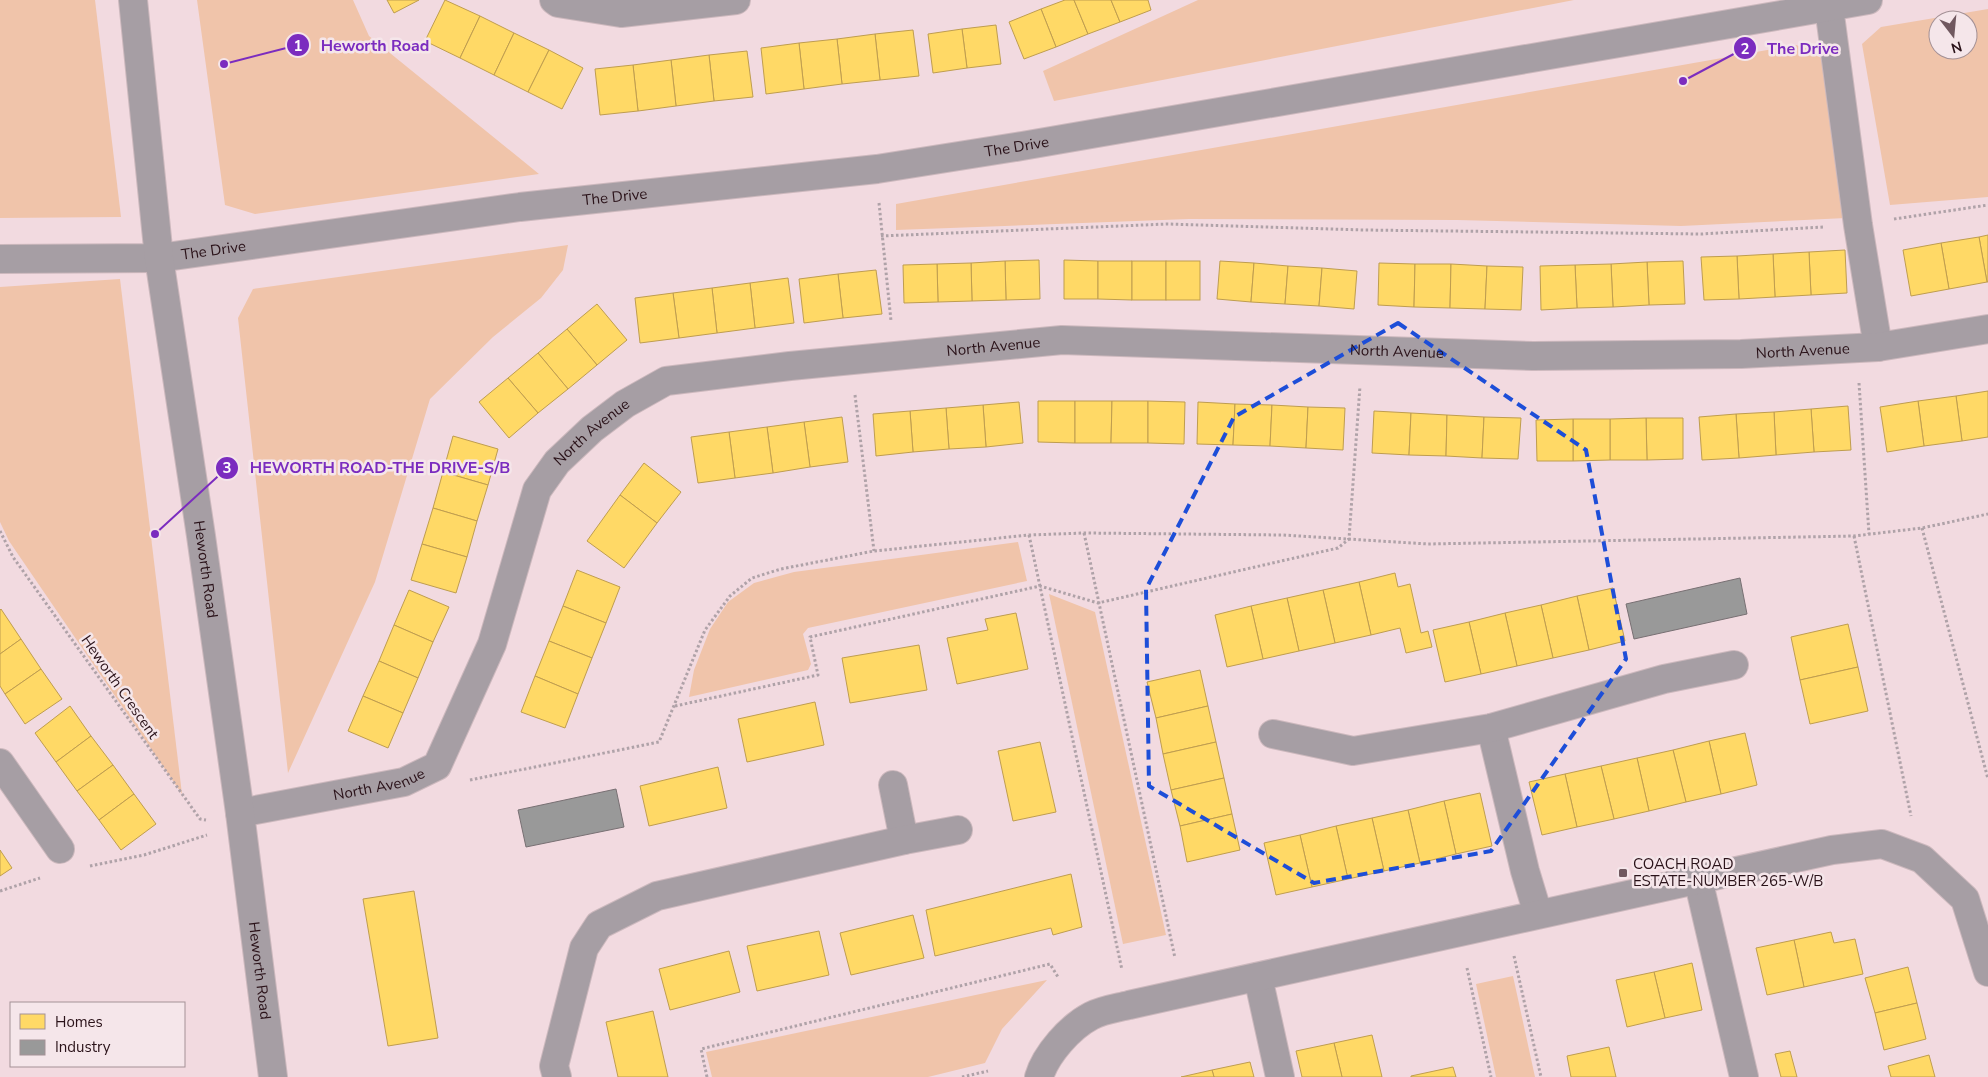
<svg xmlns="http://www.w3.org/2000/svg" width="1988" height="1077" font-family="'Nunito Sans',sans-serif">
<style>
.green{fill:#f0c4aa;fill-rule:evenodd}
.homes{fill:#ffd966;stroke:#bf9d4f}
.industry{fill:#999;stroke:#787073}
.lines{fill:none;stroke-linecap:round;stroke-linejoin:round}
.minor-casing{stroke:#ccb8bd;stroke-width:30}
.tertiary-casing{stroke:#ccb8bd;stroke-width:30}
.path{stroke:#afa2a8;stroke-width:3;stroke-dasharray:2.5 2.5;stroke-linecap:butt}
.minor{stroke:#a69ea4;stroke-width:28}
.tertiary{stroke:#a69ea4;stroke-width:28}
.marked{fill:none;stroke:#1d4ed8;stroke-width:4;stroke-dasharray:10 6;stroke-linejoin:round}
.poi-dot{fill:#70585f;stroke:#f5e6ea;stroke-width:2}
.labels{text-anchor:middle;stroke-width:5;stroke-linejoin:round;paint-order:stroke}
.street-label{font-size:15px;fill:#2a1219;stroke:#f5e6ea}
.poi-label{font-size:15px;fill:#2a1219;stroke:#f5e6ea;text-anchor:start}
.leader{fill:none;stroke:#7b2cbf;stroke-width:2}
.callout-dot{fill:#7b2cbf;stroke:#f5e6ea;stroke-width:2}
.mark-label{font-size:15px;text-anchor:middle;font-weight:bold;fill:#fff}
.callout-label{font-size:16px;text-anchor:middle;font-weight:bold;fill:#7b2cbf;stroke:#f5e6ea;stroke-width:5;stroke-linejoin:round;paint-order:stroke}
</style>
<rect width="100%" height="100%" fill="#f2dae0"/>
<!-- green -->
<g class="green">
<path d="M0,0h95l26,217 -121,1z"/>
<path d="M197,0h156l16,36 170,138 -284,40 -30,-9z"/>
<path d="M1198,0h376l-520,101 -11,-30z"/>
<path d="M1988,9v188l-98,8 -28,-161 19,-17zM1938,20h30v30h-30z"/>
<path d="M1796,45l15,5 11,9 24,159 -165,8 -224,-6 -268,-1 -293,11v-26z"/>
<path d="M568,245l-5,25 -22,28 -48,39 -63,62 -55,183 -87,191 -50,-455 15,-29z"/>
<path d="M120,279l62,515 -173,-253 -9,-19v-235z"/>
<path d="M1018,542l9,39 -219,47 -5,6 8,30 -3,6 -119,27 5,-27 16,-41 18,-27 26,-19 40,-11z"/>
<path d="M1049,594l46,18 71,323 -43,9z"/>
<path d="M1513,976l22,101h-39l-20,-93z"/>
<path d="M1047,980l-45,49 -17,34 -57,14h-216l-6,-25z"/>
</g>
<!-- homes -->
<g class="homes">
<path d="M387,0h32l-25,13z"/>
<path d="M445,0l35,16 -20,42 -35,-17z"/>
<path d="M1065,0h9l14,34 -32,13 -15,-38z"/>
<path d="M1074,0h37l9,22 -32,12z"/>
<path d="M1111,0h37l3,10 -31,12z"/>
<path d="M1041,9l15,38 -32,12 -15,-37z"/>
<path d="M480,16l34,17 -20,42 -34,-17z"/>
<path d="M996,25l5,39 -34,4 -5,-39z"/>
<path d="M962,29l5,39 -34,5 -5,-39z"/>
<path d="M913,30l6,46 -39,4 -5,-46z"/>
<path d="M514,33l35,17 -21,42 -34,-17z"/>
<path d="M875,34l5,46 -38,4 -5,-45z"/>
<path d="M837,39l5,45 -38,5 -5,-46z"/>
<path d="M799,43l5,46 -38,5 -5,-46z"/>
<path d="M549,50l34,18 -21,41 -34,-17z"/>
<path d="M747,51l6,46 -39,4 -5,-46z"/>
<path d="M709,55l5,46 -38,5 -5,-46z"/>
<path d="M671,60l5,46 -38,5 -5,-46z"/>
<path d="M633,65l5,46 -38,4 -5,-46z"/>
<path d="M1988,235v47h-1l-8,-45z"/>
<path d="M1979,237l8,45 -38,7 -8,-46z"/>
<path d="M1941,243l8,46 -38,7 -8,-46z"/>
<path d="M1845,250l2,43 -36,2 -2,-43z"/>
<path d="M1809,252l2,43 -36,2 -2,-43z"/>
<path d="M1773,254l2,43 -36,2 -2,-43z"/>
<path d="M1737,256l2,43 -35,1 -3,-43z"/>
<path d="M1039,260l1,39 -34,1 -1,-39z"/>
<path d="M1064,260l34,1v38h-34z"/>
<path d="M1005,261l1,39 -34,1 -1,-38z"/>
<path d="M1098,261h34v39l-34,-1z"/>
<rect x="1132" y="261" width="34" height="39"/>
<rect x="1166" y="261" width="34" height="39"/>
<path d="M1220,261l34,2 -3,39 -34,-3z"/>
<path d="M1683,261l2,43 -36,1 -2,-43z"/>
<path d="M1647,262l2,43 -36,2 -2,-43z"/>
<path d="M971,263l1,38 -34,1 -1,-38z"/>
<path d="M1254,263l34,3 -3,38 -34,-2z"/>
<path d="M1379,263l36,1 -1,43 -36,-2z"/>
<path d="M937,264l1,38 -34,1 -1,-38z"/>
<path d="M1415,264h36l-1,44 -36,-1z"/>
<path d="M1451,264l36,2 -2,43 -35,-1z"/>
<path d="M1611,264l2,43 -36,1 -2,-43z"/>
<path d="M1575,265l2,43 -36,2 -1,-44z"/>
<path d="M1288,266l34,2 -3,38 -34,-2z"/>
<path d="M1487,266l36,1 -2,43 -36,-1z"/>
<path d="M1322,268l35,3 -3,38 -35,-3z"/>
<path d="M876,270l6,44 -39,4 -5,-44z"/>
<path d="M838,274l5,44 -39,5 -5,-44z"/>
<path d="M788,278l6,45 -39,5 -5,-45z"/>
<path d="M750,283l5,45 -38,5 -5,-45z"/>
<path d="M712,288l5,45 -38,5 -6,-45z"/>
<path d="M673,293l6,45 -39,5 -5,-45z"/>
<path d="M597,304l30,36 -30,25 -30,-36z"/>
<path d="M567,329l30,36 -29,24 -30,-36z"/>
<path d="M538,353l30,36 -30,24 -30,-35z"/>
<path d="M508,378l30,35 -29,25 -30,-36z"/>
<path d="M1988,391v46l-26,4 -6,-45z"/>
<path d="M1956,396l6,45 -38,5 -6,-45z"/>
<path d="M1038,401h37v42l-37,-1z"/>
<path d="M1075,401h37l-1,42h-36z"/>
<path d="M1112,401h36v42h-37z"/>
<path d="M1148,401l37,1 -1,42 -36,-1z"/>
<path d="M1918,401l6,45 -37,6 -7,-45z"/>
<path d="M1019,402l4,41 -37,4 -3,-42z"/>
<path d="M1198,402l37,2 -2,41 -36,-1z"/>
<path d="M1235,404l37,1 -2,41 -37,-1z"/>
<path d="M983,405l3,42 -37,2 -3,-41z"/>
<path d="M1272,405l36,2 -2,41 -36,-2z"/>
<path d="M1848,406l3,44 -37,2 -3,-43z"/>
<path d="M1308,407l37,1 -2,42 -37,-2z"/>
<path d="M946,408l3,41 -36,3 -3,-41z"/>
<path d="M1811,409l3,43 -38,3 -2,-43z"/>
<path d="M910,411l3,41 -37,4 -3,-42z"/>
<path d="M1374,411l37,2 -2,42 -37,-2z"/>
<path d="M1774,412l2,43 -37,3 -3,-44z"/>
<path d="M1411,413l36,2 -1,41 -37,-1z"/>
<path d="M1736,414l3,44 -37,2 -3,-43z"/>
<path d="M1447,415l37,2 -2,41 -36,-2z"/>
<path d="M842,417l6,45 -38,5 -6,-45z"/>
<path d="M1484,417l37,1 -3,41 -36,-1z"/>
<path d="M1646,418h37v41l-36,1z"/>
<path d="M1646,418l1,42h-37v-41z"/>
<path d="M1573,419h37v41l-37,1z"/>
<path d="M1573,419v42h-36l-1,-41z"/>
<path d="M804,422l6,45 -37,6 -6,-46z"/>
<path d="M767,427l6,46 -38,5 -6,-46z"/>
<path d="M729,432l6,46 -37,5 -7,-46z"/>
<path d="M453,436l45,13 -10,36 -45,-13z"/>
<path d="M644,463l37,29 -24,31 -37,-28z"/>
<path d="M443,472l45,13 -11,36 -44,-13z"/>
<path d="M620,495l37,28 -33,45 -37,-27z"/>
<path d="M433,508l44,13 -10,36 -45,-13z"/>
<path d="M422,544l45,13 -11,36 -45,-13z"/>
<path d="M577,570l43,17 -14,36 -43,-17z"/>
<path d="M1395,573l3,14 12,-3 11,49 7,-2 4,16 -26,6 -6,-25 -29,7 -12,-53z"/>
<path d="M1359,582l12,53 -36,8 -12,-53z"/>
<path d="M1613,588l12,53 -36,9 -12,-54z"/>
<path d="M409,590l40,17 -16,35 -39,-17z"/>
<path d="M1323,590l12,53 -36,8 -12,-53z"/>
<path d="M1577,596l12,54 -36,8 -12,-53z"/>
<path d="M1287,598l12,53 -36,8 -12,-53z"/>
<path d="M1541,605l12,53 -36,8 -12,-53z"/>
<path d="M563,606l43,17 -14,35 -43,-17z"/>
<path d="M1251,606l12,53 -36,8 -12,-52z"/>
<path d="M1,609l20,30 -21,15v-44z"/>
<path d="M1016,613l12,56 -71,15 -10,-46 41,-8 -3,-11z"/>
<path d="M1505,613l12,53 -36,8 -12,-52z"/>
<path d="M1469,622l12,52 -36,8 -12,-52z"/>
<path d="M1848,624l10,43 -58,13 -9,-43z"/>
<path d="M394,625l39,17 -15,36 -39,-17z"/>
<path d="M21,639l20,30 -36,25 -5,-8v-32z"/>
<path d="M549,641l43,17 -14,36 -43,-18z"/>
<path d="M919,645l8,45 -77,13 -8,-45z"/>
<path d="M379,661l39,17 -15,35 -40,-17z"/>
<path d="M1858,667l10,44 -58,13 -10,-44z"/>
<path d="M41,669l21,30 -37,25 -20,-30z"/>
<path d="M1200,670l8,36 -52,12 -9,-36z"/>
<path d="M535,676l43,18 -13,34 -44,-16z"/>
<path d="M363,696l40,17 -15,35 -40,-17z"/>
<path d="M815,702l9,43 -77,17 -9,-43z"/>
<path d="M70,706l21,30 -35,26 -21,-29z"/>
<path d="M1208,706l8,36 -53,12 -7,-36z"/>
<path d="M1745,733l12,52 -36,9 -12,-53z"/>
<path d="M91,736l22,29 -36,26 -21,-29z"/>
<path d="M1709,741l12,53 -35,8 -13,-52z"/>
<path d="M1040,742l16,70 -43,9 -15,-70z"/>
<path d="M1216,742l8,36 -53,12 -8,-36z"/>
<path d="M1673,750l13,52 -37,9 -12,-53z"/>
<path d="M1637,758l12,53 -35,8 -13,-53z"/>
<path d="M113,765l21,29 -35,26 -22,-29z"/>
<path d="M1601,766l13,53 -37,8 -12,-53z"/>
<path d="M718,767l9,41 -78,18 -9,-40z"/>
<path d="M1565,774l12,53 -35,8 -13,-53z"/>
<path d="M1224,778l8,36 -52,12 -9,-36z"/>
<path d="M1480,793l12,53 -36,8 -12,-53z"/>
<path d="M134,794l22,30 -35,26 -22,-30z"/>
<path d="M1444,801l12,53 -36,9 -12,-53z"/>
<path d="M1408,810l12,53 -36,8 -12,-53z"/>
<path d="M1232,814l8,36 -53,12 -7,-36z"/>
<path d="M1372,818l12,53 -36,8 -12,-53z"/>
<path d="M1336,826l12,53 -36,8 -12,-52z"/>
<path d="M1300,835l12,52 -36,8 -12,-52z"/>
<path d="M0,850l12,18 -12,8z"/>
<path d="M1071,874l11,53 -29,8 -2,-7 -116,28 -9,-46z"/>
<path d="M414,891l24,147 -50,8 -25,-147z"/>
<path d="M913,915l11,43 -73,17 -11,-42z"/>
<path d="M819,931l10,44 -72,16 -10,-45z"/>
<path d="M1831,932l3,11 21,-4 8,35 -59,13 -10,-47z"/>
<path d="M1794,940l10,47 -37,8 -11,-47z"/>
<path d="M729,951l11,41 -70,18 -11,-41z"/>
<path d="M1692,963l10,47 -37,8 -11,-46z"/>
<path d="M1908,967l9,36 -42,10 -10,-35z"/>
<path d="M1654,972l11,46 -38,9 -11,-47z"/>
<path d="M1917,1003l9,36 -42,11 -9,-37z"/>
<path d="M653,1011l15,66h-50l-12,-55z"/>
<path d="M1372,1035l10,42h-40l-8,-34z"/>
<path d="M1334,1043l8,34h-40l-6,-26z"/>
<path d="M1609,1047l7,30h-45l-4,-21z"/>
<path d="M1790,1051l7,26h-16l-6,-23z"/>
<path d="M1929,1055l6,22h-44l-3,-11z"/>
<path d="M1250,1062l4,15h-40l-2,-7z"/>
<path d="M1453,1067l3,10h-45v-1z"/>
<path d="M1212,1070l2,7h-33z"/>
</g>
<!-- industry -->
<g class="industry">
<path d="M1740,578l7,36 -113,25 -8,-35z"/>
<path d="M616,789l8,38 -98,20 -8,-37z"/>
</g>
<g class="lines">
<!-- minor casing -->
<g class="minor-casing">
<g id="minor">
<path d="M554,0l4,3 63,10 115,-13"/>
<path d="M1828,0l30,225 20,122"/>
<path id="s1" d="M0,259l159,-1 361,-51 357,-38 145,-23 846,-146"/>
<path d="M1491,728l34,143 13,43"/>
<path d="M1273,734l80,17 138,-23 173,-49 70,-14"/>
<path d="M0,763l60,86"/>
<path d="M893,785l11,55"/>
<path id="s2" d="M240,813l164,-31 33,-16 55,-122 45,-154 20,-28 35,-33 33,-25 41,-23 124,-15 272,-26 471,16 208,-2 137,-7 110,-18"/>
<path d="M1698,879l46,198"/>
<path d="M1258,977l22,100"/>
<path d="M557,1077l-3,-11 30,-118 15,-23 58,-29 247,-56 54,-10"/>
<path d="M1039,1077c7,-23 31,-50 52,-61 11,-6 26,-8 38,-11l703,-155 50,-6 40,15 43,40 23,73"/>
</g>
</g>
<!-- tertiary casing -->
<g class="tertiary-casing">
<g id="tertiary">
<path id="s3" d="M133,0l26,258 42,278 39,277 33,264"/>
</g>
</g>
<!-- path -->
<g class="path">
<path d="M879,203l12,118"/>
<path d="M1894,219l94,-14"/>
<path d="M881,236l286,-12 197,6 337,4 122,-7"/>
<path d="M1859,383l10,151"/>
<path d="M855,395l19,156"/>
<path d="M1922,528l66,251"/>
<path d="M0,531l13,26 187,262 6,1"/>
<path d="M1084,533l91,425"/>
<path d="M1029,535l93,435"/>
<path d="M1854,536l57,280"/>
<path d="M675,706l143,-31 -8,-38 230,-51 58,17 240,-55 11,-9 11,-153"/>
<path d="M470,780l189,-38 46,-112 25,-34 22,-18 29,-9 93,-18 155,-16 55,-2 199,2 145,9 426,-8 68,-8 66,-14"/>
<path d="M90,866l54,-11 63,-20"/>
<path d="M0,891l40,-13"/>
<path d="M1514,956l27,121"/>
<path d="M1467,968l24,109"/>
<path d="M707,1077l-6,-28 349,-85 8,13"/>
<path d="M962,1077l26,-6"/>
</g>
<!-- minor -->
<use href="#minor" class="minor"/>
<!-- tertiary -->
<use href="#tertiary" class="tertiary"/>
</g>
<!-- marked area -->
<path class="marked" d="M1398,323l188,127 40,209 -135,192 -177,32 -165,-97 -3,-197 88,-172z"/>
<!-- markers -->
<rect class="poi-dot" x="1618" y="868" width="10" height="10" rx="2.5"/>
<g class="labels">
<!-- street labels -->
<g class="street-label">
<text dy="5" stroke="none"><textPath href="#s1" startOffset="1024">The Drive</textPath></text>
<text dy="5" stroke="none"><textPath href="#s1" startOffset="619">The Drive</textPath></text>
<text dy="5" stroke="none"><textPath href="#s1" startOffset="214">The Drive</textPath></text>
<text dy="5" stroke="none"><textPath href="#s2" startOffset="998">North Avenue</textPath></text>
<text dy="5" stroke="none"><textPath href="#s2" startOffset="1402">North Avenue</textPath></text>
<text dy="5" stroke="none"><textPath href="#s2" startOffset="1808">North Avenue</textPath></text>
<text dy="5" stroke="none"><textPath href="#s2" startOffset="578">North Avenue</textPath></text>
<text dy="5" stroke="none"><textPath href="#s3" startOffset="574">Heworth Road</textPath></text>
<text transform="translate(120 687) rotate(55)" y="5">Heworth Crescent</text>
<text dy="5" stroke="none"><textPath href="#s2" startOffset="142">North Avenue</textPath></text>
<text dy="5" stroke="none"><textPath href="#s3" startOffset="979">Heworth Road</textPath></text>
</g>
<!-- poi labels -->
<g class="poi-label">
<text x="1633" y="869">COACH ROAD<tspan x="1633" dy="17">ESTATE-NUMBER 265-W/B</tspan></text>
</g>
</g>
<!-- callouts -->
<path class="leader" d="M224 64L298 45M1683 81L1745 48M155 534L227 468"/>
<g class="callout-dot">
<circle cx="224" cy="64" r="5"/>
<circle cx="1683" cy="81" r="5"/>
<circle cx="155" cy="534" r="5"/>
<circle cx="298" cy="45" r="12"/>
<circle cx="1745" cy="48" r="12"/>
<circle cx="227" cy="468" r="12"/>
</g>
<g class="mark-label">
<text x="298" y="51">1</text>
<text x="1745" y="54">2</text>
<text x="227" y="473">3</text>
</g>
<g class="callout-label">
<text x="375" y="51">Heworth Road</text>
<text x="1803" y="54">The Drive</text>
<text x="380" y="473">HEWORTH ROAD-THE DRIVE-S/B</text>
</g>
<!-- legend -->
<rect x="10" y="1002" width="175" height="65" fill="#f5e6ea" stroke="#a49196"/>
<rect x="20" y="1014" width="25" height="15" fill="#ffd966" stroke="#a49196"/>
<text x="55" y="1027" font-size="15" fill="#2a1219">Homes</text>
<rect x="20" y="1040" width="25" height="15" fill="#999999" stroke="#a49196"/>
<text x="55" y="1052" font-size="15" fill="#2a1219">Industry</text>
<!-- north arrow -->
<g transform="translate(1953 35) rotate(164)"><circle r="24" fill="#f5e6ea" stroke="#a49196"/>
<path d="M0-4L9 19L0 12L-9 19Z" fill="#70585f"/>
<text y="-8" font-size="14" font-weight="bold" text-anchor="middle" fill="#2a1219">N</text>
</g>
</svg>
